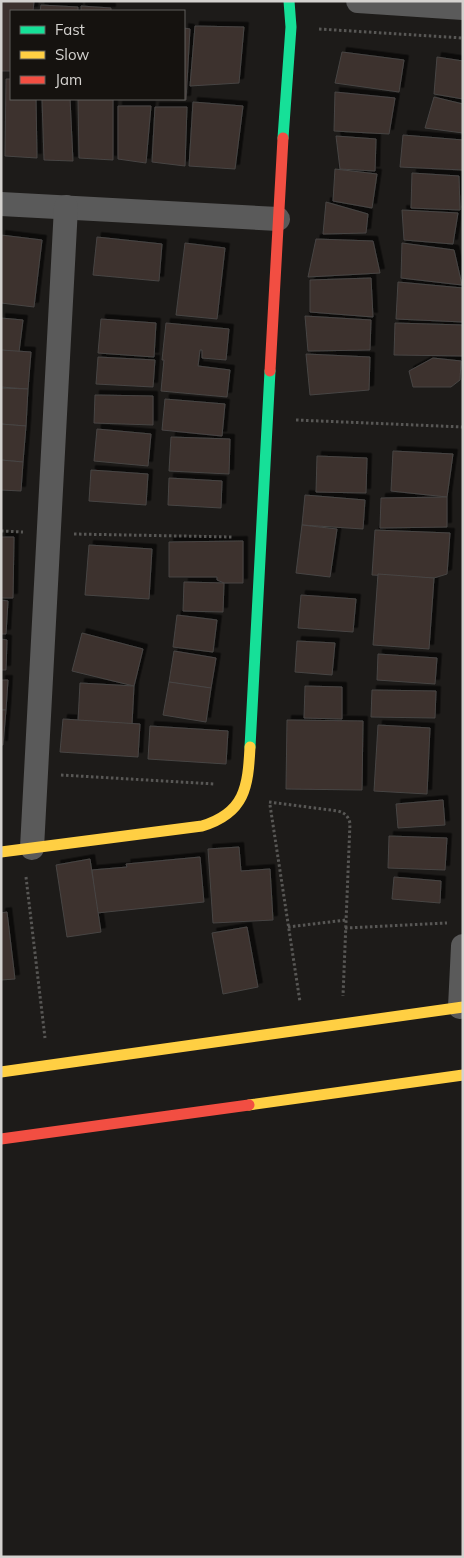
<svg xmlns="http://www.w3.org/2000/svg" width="464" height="1558" font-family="Mulish,sans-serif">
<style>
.building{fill:#3e312d;stroke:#474544;filter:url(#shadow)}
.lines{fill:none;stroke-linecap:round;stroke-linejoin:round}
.path{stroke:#585755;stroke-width:3;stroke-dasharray:2.5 2.5;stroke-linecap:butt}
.street{stroke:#5a5a5a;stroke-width:24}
.fast{stroke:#16e098;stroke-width:11}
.slow{stroke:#ffcf43;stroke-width:11}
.jam{stroke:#f24e42;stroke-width:11}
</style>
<defs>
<filter id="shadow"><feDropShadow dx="4.5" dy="-4.5" stdDeviation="0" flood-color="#0009"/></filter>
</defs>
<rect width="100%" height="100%" fill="#1d1b19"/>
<!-- building -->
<g class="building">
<path d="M1,1h33l-1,10h-22v60h-10z"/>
<path d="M41,5l37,2v4h-38z"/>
<path d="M81,6l30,2v3h-30z"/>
<path d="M195,26l49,1 -5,56 -49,3z"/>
<path d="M184,28l6,1 -4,71 -34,-1h32z"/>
<path d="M342,52l62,8 -5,32 -64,-9z"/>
<path d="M437,57l26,4v38l-29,-5z"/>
<path d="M6,79h5v20h25l1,59 -32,-2z"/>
<path d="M335,92l60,6 -6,36 -55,-3z"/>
<path d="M434,97l29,7v29l-38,-5z"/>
<path d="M42,99h28l3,62 -29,-1z"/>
<path d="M78,99h35v61l-34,-2z"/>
<path d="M193,102l50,4 -8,63 -46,-3z"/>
<path d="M118,106h33l-5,57 -28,-4z"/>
<path d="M155,107h32l-2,59 -33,-4z"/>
<path d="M403,135l60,5v30l-63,-3z"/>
<path d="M336,136l40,3 -1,32 -35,-2z"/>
<path d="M335,169l42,5 -5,34 -39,-7z"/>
<path d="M412,173l47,3 1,34 -49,-2z"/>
<path d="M326,202l42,12 -2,19 -43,1z"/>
<path d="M402,210l56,3 -5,31 -49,-4z"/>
<path d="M1,235l41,5 -8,67 -33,-4z"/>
<path d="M97,237l65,7 -3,37 -66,-6z"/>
<path d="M316,239l57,2 7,32 -72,4z"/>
<path d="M185,243l40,5 -8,71 -41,-4z"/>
<path d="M402,243l52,7 8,35 -61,-7z"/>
<path d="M371,278l2,39 -63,-5v-32z"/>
<path d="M398,282l65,6v34l-67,-3z"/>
<path d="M305,316l66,4 -1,30 -62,1z"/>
<path d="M1,318l22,2 -4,32 -18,-2z"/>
<path d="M101,319l55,4 -2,34 -56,-4z"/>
<path d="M166,323l63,6 -3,31 -24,-2v-8h-2l-2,16 32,4 -3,27 -66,-6 3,-31h-2z"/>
<path d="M395,323l68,2v31l-69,-1z"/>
<path d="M1,350l30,2 -3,37 -27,-2z"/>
<path d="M306,354l64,3 -1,33 -59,5z"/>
<path d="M98,357l57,3 -2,27 -57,-3z"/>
<path d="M433,358l28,3 -1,19 -9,7h-38l-4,-16z"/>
<path d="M1,388l27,1 -2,37 -25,-2z"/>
<path d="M95,395l58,1v29l-59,-2z"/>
<path d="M165,399l60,5 -3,32 -60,-6z"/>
<path d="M1,424l25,2 -3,36 -22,-2z"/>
<path d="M97,429l54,5 -3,32 -54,-5z"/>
<path d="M171,437l59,2 -1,35 -60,-3z"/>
<path d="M393,451l60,3 -6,43 -56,-6z"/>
<path d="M317,456l50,2 -1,35 -50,-1z"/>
<path d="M1,460l22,2 -2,29 -20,-1z"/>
<path d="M91,470l57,4 -2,31 -57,-4z"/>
<path d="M169,478l53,3 -1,27 -53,-3z"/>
<path d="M305,495l60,5 -2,29 -61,-4z"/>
<path d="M447,497v30l-67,1 1,-30z"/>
<path d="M302,525l35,4 -7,48 -34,-4z"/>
<path d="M375,530l75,3 -3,41 -13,4 -62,-3z"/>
<path d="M1,537h13l-1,61h-12z"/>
<path d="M243,541v42h-19l-7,-3v-3h-48v-35z"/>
<path d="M89,545l63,4 -3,50 -64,-4z"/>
<path d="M378,574l56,4 -5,71 -56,-4z"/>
<path d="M184,582l40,1 -1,29 -40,-1z"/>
<path d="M301,595l55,4 -3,33 -55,-4z"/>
<path d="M1,600l7,1 -2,33h-5z"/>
<path d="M177,615l40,5 -4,32 -40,-5z"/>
<path d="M82,633l61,16 -9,37 -62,-15z"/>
<path d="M1,639l6,1 -1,30h-5z"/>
<path d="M297,641l38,2 -3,32 -37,-3z"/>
<path d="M174,651l42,7 -5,30 -42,-6z"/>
<path d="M378,654l59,4 -2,26 -58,-4z"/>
<path d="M1,680h7l-2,30h-5z"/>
<path d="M169,682l42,6 -5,34 -43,-7z"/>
<path d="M80,683l54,3 -2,38 -54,-3z"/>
<path d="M305,686l37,1v32l-38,-1z"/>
<path d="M372,690l64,1 -1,27 -64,-1z"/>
<path d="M1,710h5l-3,35h-2z"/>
<path d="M63,719l77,5 -2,33 -78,-5z"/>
<path d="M287,720l76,1 -1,69 -76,-1z"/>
<path d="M378,725l52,3 -3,66 -53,-3z"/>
<path d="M150,726l78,5 -2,33 -78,-5z"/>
<path d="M443,800l2,25 -47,3 -2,-24z"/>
<path d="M389,836l58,2 -2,32 -57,-2z"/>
<path d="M239,847l2,24 29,-2 3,51 -60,3 -5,-74z"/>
<path d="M200,857l4,45 -107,11 -5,-43 35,-3 -1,-3z"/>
<path d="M90,859l11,73 -34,5 -11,-72z"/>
<path d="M394,877l47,4 -1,22 -48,-4z"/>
<path d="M7,912l8,67 -14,1v-67z"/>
<path d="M247,927l11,60 -35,7 -11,-61z"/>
</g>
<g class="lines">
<!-- path -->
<g class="path">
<path d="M319,29l144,9"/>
<path d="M296,420l167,7"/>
<path d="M1,531l22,1"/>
<path d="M74,534l159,3"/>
<path d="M61,775l154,9"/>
<path d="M269,802l69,9c7,2 10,5 12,12l-7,173"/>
<path d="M270,805l30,197"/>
<path d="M26,877l19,161"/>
<path d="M288,927l58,-7"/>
<path d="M345,928l102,-5"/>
</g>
<!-- street -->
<g class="street">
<path d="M358,1l105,7"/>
<path d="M1,204l277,15"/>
<path d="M32,848l34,-641"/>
<path d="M460,1007l3,-61"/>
</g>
<!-- fast -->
<g class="fast">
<path d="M283,138l8,-111 -2,-26"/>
<path d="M250,747l20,-376"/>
</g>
<!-- slow -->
<g class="slow">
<path d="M1,852l201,-26c43,-13 46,-39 48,-79"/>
<path d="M1,1072l462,-65"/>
<path d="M249,1105l214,-30"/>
</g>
<!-- jam -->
<g class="jam">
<path d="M270,371l13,-233"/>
<path d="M1,1139l248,-34"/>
</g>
</g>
<!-- border -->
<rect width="464" height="1558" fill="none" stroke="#d4d2cf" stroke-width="5"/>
<!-- legend -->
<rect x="10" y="10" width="175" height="90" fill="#15120f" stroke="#615f5c"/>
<rect x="20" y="26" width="25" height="8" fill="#16e098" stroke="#615f5c"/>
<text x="55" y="35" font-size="15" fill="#d4d2cf">Fast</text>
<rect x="20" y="51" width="25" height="8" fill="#ffcf43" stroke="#615f5c"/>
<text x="55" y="60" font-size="15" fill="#d4d2cf">Slow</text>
<rect x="20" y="76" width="25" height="8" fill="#f24e42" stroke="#615f5c"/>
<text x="55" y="85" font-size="15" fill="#d4d2cf">Jam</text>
</svg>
